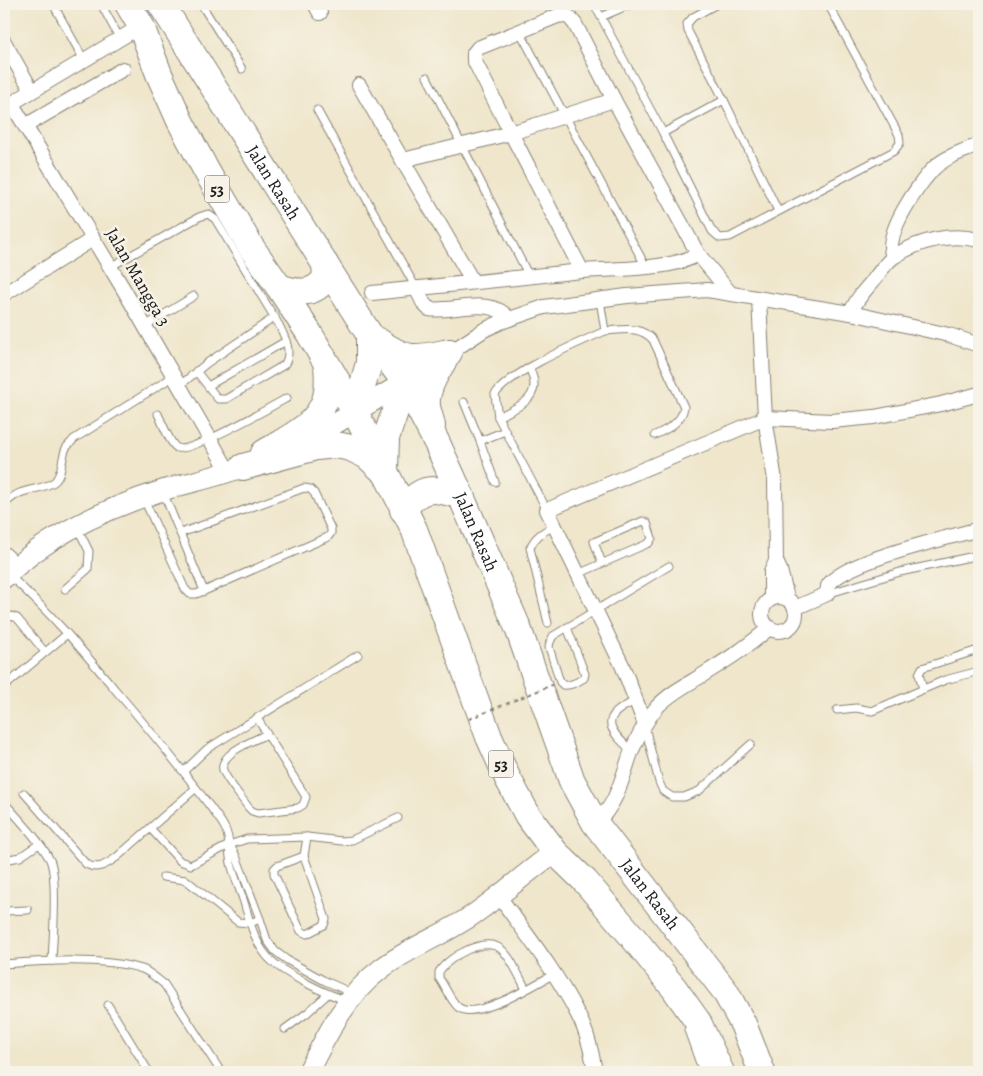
<svg xmlns="http://www.w3.org/2000/svg" width="983" height="1076" font-family="Alegreya,serif">
<style>
.lines{fill:none;stroke-linecap:round;stroke-linejoin:round}
.lane-casing{stroke:#868174;stroke-width:9}
.street-casing{stroke:#868174;stroke-width:16}
.secondary-casing{stroke:#868174;stroke-width:22}
.highway-casing{stroke:#868174;stroke-width:28}
.lane{stroke:#fff;stroke-width:7}
.street{stroke:#fff;stroke-width:14}
.secondary{stroke:#fff;stroke-width:20}
.highway{stroke:#fff;stroke-width:26}
.path-bridge{stroke:#868174;stroke-width:2;stroke-dasharray:4 4;stroke-linecap:butt}
.labels{text-anchor:middle;stroke-width:5;stroke-linejoin:round;paint-order:stroke}
.shield{fill:#f7f3e8;stroke:#5e5c59;stroke-width:1}
.shield-label{font-size:16px;font-weight:bold;fill:#1c1c1c}
.street-label{font-size:18px;fill:#1c1c1c;stroke:#f7f3e8}
</style>
<rect width="100%" height="100%" fill="#f7f3e8"/>
<filter id="ink" filterUnits="userSpaceOnUse"><feTurbulence type="fractalNoise" baseFrequency=".02" numOctaves="2"/><feDisplacementMap in="SourceGraphic" scale="10" xChannelSelector="R" yChannelSelector="G"/><feConvolveMatrix kernelMatrix="1 2 1 2 8 2 1 2 1" color-interpolation-filters="sRGB"/></filter>
<filter id="wash" filterUnits="userSpaceOnUse"><feTurbulence type="fractalNoise" baseFrequency=".0096" numOctaves="4" result="noise"/><feDisplacementMap in="SourceGraphic" scale="20" xChannelSelector="R" yChannelSelector="G"/><feGaussianBlur stdDeviation="1.12" result="paint"/><feColorMatrix in="noise" values="0 0 0 0 0 0 0 0 0 0 0 0 0 0 0 0 0 1.4 0 .05"/><feComposite in="paint" operator="in"/></filter>
<g filter="url(#wash)">
<rect width="100%" height="100%" fill="#efe6cb"/>
</g>
<g filter="url(#ink)">
<g class="lines">
<!-- lane casing -->
<g class="lane-casing">
<g id="lane">
<path d="M53,4l31,56"/>
<path d="M101,4l19,35"/>
<path d="M201,4l41,65"/>
<path d="M594,4l69,129 49,98 8,7 10,-1 164,-86 6,-8 -1,-8 -71,-131"/>
<path d="M717,4l-24,13 -6,7 1,7 36,69 54,111"/>
<path d="M601,17l30,-13"/>
<path d="M519,30l127,237"/>
<path d="M427,77l102,199"/>
<path d="M317,110l99,178"/>
<path d="M663,133l61,-33"/>
<path d="M110,267l89,-50 9,-3 7,5 64,106c6,12 14,28 5,40l-58,34h-8l-22,-28"/>
<path d="M145,326l49,-30"/>
<path d="M605,331c18,-1 35,-6 48,9l31,67c-2,15 -16,22 -29,28"/>
<path d="M178,384l6,-2 23,-19 68,-46"/>
<path d="M208,386l78,-45"/>
<path d="M464,402l16,39 25,-10"/>
<path d="M158,414c4,8 12,30 19,34 12,6 94,-41 110,-50"/>
<path d="M498,417c22,-11 47,-20 31,-49"/>
<path d="M480,441l15,41"/>
<path d="M163,492l41,99"/>
<path d="M143,497l42,92 5,5h6l8,-3 124,-54 3,-4v-4l-17,-36 -4,-4 -6,-1 -123,45"/>
<path d="M4,505c18,-20 32,-12 50,-23 9,-7 7,-24 12,-34 2,-3 6,-6 8,-9l100,-63"/>
<path d="M547,510l-49,-93 -3,-23c20,-25 79,-49 110,-63l-5,-31"/>
<path d="M578,574l71,-31 3,-5 -5,-15 -4,-2 -49,21 8,21"/>
<path d="M10,576c39,35 74,76 108,117 36,42 72,85 104,130 10,14 5,29 10,44 3,11 7,21 11,32 6,19 10,40 23,56 13,17 60,39 82,46"/>
<path d="M65,589l23,-20 1,-18 -12,-24"/>
<path d="M827,594l73,-22 79,-17"/>
<path d="M4,620l7,-4 6,2 28,34"/>
<path d="M548,623l-18,-75c5,-12 13,-16 24,-22"/>
<path d="M567,627l18,47 -1,4c-6,4 -14,8 -21,7l-3,-3 -11,-35 1,-5 3,-6 116,-70"/>
<path d="M4,687l63,-53"/>
<path d="M923,689l-4,-15 3,-6 53,-17 4,2"/>
<path d="M837,710l19,-2 16,3 73,-31 34,-9"/>
<path d="M257,718l49,79 -3,8 -5,3 -40,5 -6,-2 -4,-4c-6,-9 -23,-29 -25,-37 -4,-17 32,-30 44,-36"/>
<path d="M645,727l14,55 4,9 9,6h12l15,-6 52,-47"/>
<path d="M632,751c-25,-22 -33,-35 4,-50"/>
<path d="M184,771l23,-22 151,-94"/>
<path d="M24,793l62,71c12,7 21,0 31,-7l79,-69"/>
<path d="M4,802c15,18 35,37 46,58 8,17 3,79 2,101"/>
<path d="M150,828l30,33 11,4 38,-20 18,-6 60,-2 35,4 10,-1 46,-22"/>
<path d="M231,847l5,9 24,63 7,21 8,11 12,9 36,20 29,13"/>
<path d="M304,856l-27,10 -3,3v5l27,57 6,3 17,-9 2,-6 -22,-63 3,-19"/>
<path d="M4,860l16,-3 19,-13"/>
<path d="M163,877l23,3 52,42 12,1 10,-4"/>
<path d="M4,911l24,-1"/>
<path d="M4,964c40,-3 99,-7 138,5 8,3 15,10 22,15l57,88"/>
<path d="M526,989c-7,-12 -14,-31 -25,-40 -17,-13 -53,8 -62,23v6c6,8 11,22 19,29 17,15 78,-23 96,-33"/>
<path d="M108,1005l41,67"/>
<path d="M285,1029l22,-16 21,-19"/>
<path d="M688,1030l15,42"/>
</g>
</g>
<!-- street casing -->
<g class="street-casing">
<g id="street">
<path d="M315,4l5,9"/>
<path d="M4,42l28,49"/>
<path d="M359,85l114,197"/>
<path d="M614,100l-103,33 71,138c30,-2 92,-1 116,-17"/>
<path d="M12,104l112,186 105,182"/>
<path d="M4,108l137,-82"/>
<path d="M25,126l98,-57"/>
<path d="M403,160l108,-27 -37,-73v-7l4,-5 82,-33 9,2 6,7 39,76 84,154 33,40"/>
<path d="M893,256c-11,-20 26,-73 41,-88 13,-12 29,-17 45,-23"/>
<path d="M416,288l8,16 5,5c23,4 62,-14 80,10"/>
<path d="M372,293l210,-22"/>
<path d="M4,294l89,-55"/>
<path d="M759,299l6,119 10,62 1,81 4,9 7,28"/>
<path d="M851,313c4,-12 13,-22 21,-31 7,-8 14,-21 23,-26 25,-16 56,-23 84,-16"/>
<path d="M405,382l79,-52 17,-8 43,-15 83,-11 80,-6 144,23 98,22 30,10"/>
<path d="M4,554l13,12"/>
<circle cx="779" cy="614" r="17"/>
<path d="M771,599v-27l5,-11"/>
<path d="M795,608l32,-14c0,-1 1,-7 1,-8 14,-25 121,-48 151,-57"/>
<path d="M645,724l-23,-59 -75,-155 218,-92 67,3 42,-4 67,-13 38,-10"/>
<path d="M595,823c22,-16 28,-49 37,-73 7,-16 15,-31 25,-43 12,-13 29,-22 44,-31 24,-15 47,-29 68,-48"/>
<path d="M498,895c28,39 60,79 81,122 9,17 13,36 16,55"/>
</g>
</g>
<!-- secondary casing -->
<g class="secondary-casing">
<g id="secondary">
<path d="M293,444l30,-13 82,-49"/>
<path d="M4,578c43,-43 103,-70 160,-88 30,-9 62,-15 91,-28"/>
<path d="M308,1072c19,-38 39,-78 74,-104 29,-22 65,-34 95,-56 27,-19 51,-41 78,-60"/>
</g>
</g>
<!-- highway casing -->
<g class="highway-casing">
<g id="highway">
<path d="M128,4l13,22 18,48 21,47 27,51 44,75 28,40 30,46 46,79 59,117 75,208 18,40 21,39 27,36 30,29 46,54 43,53 24,34 23,50"/>
<path id="s1" d="M161,4l208,330 36,48 32,61 24,53 57,132 54,153 23,42 130,168 18,33 19,48"/>
<path d="M279,287c18,6 36,9 47,-10l-1,-13"/>
<path d="M378,341c30,21 37,18 71,11"/>
<path d="M355,412l14,-49v-29"/>
<path d="M432,426c-1,-7 -4,-13 -5,-20 -2,-19 13,-39 22,-54"/>
<path d="M264,453c21,-13 53,-27 61,-53 4,-11 3,-23 2,-35"/>
<path d="M243,467l73,-20 20,-2 15,3 16,8 14,13"/>
<path d="M385,470l1,-32 19,-56"/>
<path d="M403,510c19,-26 31,-22 58,-14"/>
</g>
</g>
<!-- lane -->
<use href="#lane" class="lane"/>
<!-- street -->
<use href="#street" class="street"/>
<!-- secondary -->
<use href="#secondary" class="secondary"/>
<!-- highway -->
<use href="#highway" class="highway"/>
<!-- path-bridge -->
<path class="path-bridge" d="M469,719l83,-34"/>
</g>
</g>
<g class="labels">
<!-- shield labels -->
<g class="shield">
<rect x="204.5" y="175.5" width="25" height="27" rx="4"/>
<rect x="488.5" y="750.5" width="25" height="27" rx="4"/>
</g>
<g class="shield-label">
<text x="217" y="195">53</text>
<text x="501" y="770">53</text>
</g>
<!-- street labels -->
<g class="street-label">
<text dy="6" stroke="none"><textPath href="#s1" startOffset="211">Jalan Rasah</textPath></text>
<text transform="translate(138 277) rotate(60)" y="6">Jalan Mangga 3</text>
<text dy="6" stroke="none"><textPath href="#s1" startOffset="616">Jalan Rasah</textPath></text>
<text dy="6" stroke="none"><textPath href="#s1" startOffset="1021">Jalan Rasah</textPath></text>
</g>
</g>
<!-- margin -->
<rect width="983" height="1076" fill="none" stroke="#f7f3e8" stroke-width="20"/>
</svg>
